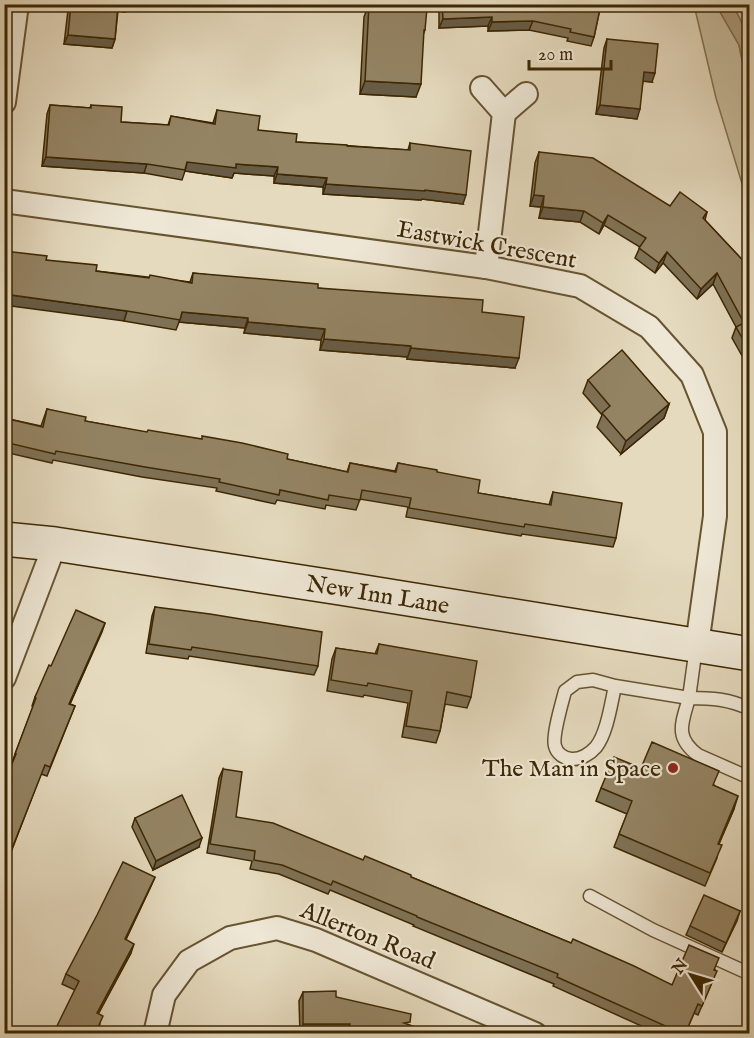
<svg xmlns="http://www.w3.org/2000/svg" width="754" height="1038" font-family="'IM FELL English',serif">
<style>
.green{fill:#c8bc9e;stroke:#827250;stroke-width:1.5}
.water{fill:#ac9d7e;stroke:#806e4c;stroke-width:1.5}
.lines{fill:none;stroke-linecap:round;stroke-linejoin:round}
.lane-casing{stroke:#675431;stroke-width:15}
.street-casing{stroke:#675431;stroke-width:26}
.secondary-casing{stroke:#3d2702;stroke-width:36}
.lane{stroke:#eee7d5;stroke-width:12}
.street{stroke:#eee7d5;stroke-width:22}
.secondary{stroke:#eee7d5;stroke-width:33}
.wall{fill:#7f7256;stroke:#3d2702;stroke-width:1.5}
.shaded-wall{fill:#685c46;stroke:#3d2702;stroke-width:1.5}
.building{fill:#948464;stroke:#3d2702;stroke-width:1.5}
.poi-dot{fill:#8f2418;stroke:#eee7d5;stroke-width:2}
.labels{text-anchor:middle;stroke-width:4.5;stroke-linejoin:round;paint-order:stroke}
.street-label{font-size:24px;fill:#3d2702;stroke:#eee7d5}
.poi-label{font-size:24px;fill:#3d2702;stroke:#eee7d5;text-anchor:end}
</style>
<rect width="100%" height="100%" fill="#e5dabe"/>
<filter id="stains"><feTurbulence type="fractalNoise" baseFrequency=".00333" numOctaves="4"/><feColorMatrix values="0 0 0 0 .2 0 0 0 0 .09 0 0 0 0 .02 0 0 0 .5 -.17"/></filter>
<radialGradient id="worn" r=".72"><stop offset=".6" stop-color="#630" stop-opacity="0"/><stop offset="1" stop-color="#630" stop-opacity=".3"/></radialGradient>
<!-- green -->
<g class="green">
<path d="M694,5h22l23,40 6,29 4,52v77l-2,-3 -31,-102z"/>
<path d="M733,5h16v33z"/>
</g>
<!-- water -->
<path class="water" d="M716,5h17l16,33v88l-4,-52 -6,-29z"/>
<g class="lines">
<!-- lane casing -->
<g class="lane-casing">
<g id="lane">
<path d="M615,686c-4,18 -8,47 -19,61 -6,7 -16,13 -25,12 -7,-1 -14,-5 -16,-13 -3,-10 7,-43 10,-55l12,-9 16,-2 22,6 74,12 7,-51"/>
<path d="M750,709c-21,-10 -38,-11 -61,-11 -7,25 -15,39 9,57l52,23"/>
<path d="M590,896l63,34 97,44"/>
</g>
</g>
<!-- street casing -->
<g class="street-casing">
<g id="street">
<path d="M482,88l22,25 -18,154"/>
<path d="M4,102l13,-98"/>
<path d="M504,113l22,-19"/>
<path d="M4,201l482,66 94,19 69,41 43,48 23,57v84l-18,129"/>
<path d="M4,678l51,-134"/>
<path d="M155,1034l9,-39 25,-34 41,-23 47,-10 39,12 219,94"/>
</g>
</g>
<!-- secondary casing -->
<g class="secondary-casing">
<g id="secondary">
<path id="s1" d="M4,539l51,5 285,44 410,66"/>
</g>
</g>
<!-- lane -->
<use href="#lane" class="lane"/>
<!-- street -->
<use href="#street" class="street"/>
<!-- secondary -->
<use href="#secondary" class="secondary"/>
</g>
<!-- wall -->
<g class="wall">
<path d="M70,4h58l-3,8 -7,-1 -3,28 -3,9 -48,-4 4,-34z"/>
<path d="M369,4l56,26 -2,5 -7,62 -56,-3 4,-77z"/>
<path d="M439,4h162l-7,33 -3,9 -24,-5 1,-3 -39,-8 -41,1v-5l-49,2z"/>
<path d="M607,39l45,43 -9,-1 -6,38 -41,-5 8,-66z"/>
<path d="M50,105l40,3 1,-3 30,17 47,3 3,-9 42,7 4,-13 41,20 38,12 112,8 2,-7 53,61 -41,-5 -1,1 -98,-6v-7l-49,-4v-7l-40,-3 -2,5 -47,-7 -3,9 -38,-7 -102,-7 5,-52z"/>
<path d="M539,152l131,54 37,6 -2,8 45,48v102l-18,-32 4,-11 -23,-43 -16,15 -34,-36 -8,10 -20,-15 5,-11 -36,-22 -5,9 -19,-12 -41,-4 2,-11 -11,-1 5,-43z"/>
<path d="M46,260l50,11 94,11 3,-9 125,15 164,24 33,56 -108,-9 1,-2 -88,-7 1,-10 -77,-7 1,-5 -66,-6 -3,8 -52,-9z"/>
<path d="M588,380l81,24 -5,14 -43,36 -24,-27 5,-12 -19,-22z"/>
<path d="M47,409l38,12 202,38 60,13 3,-9 45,8 3,-8 39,9 41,21 71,12 4,-13 63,46 -3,9 -91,-13 -1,2 -115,-19 2,-10 -48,-8 -4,11 -30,-5 -1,4 -48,-9 -2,4 -59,-13 1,-3 -75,-11 -89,-17 -1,3 -48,-11v-34l37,8z"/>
<path d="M155,607l163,59 -4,9 -125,-19 -1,3 -42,-6 6,-37z"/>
<path d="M105,623l-35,81 5,2 -28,70 -6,-2 -33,86 -4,-1v-76l29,-76 -1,-1 3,-9 16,-31z"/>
<path d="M379,644l92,53 -4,11 -22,-4 -5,27 -4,12 -34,-6 6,-34 -44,-8 -1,2 -36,-6 5,-32 4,-11 39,6z"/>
<path d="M641,768l73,17 20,24 -15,35 -2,14 -12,28 -91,-39 13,-33 -31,-13 5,-13z"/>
<path d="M223,769l13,48 127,43 48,17 261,108 43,-15 -2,10 -15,35 -4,-2 -9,21h-26l-106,-48 1,-2 -141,-58 1,-1 -84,-35 -2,4 -49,-20 -29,-5 2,-8 -45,-8 12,-75z"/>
<path d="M135,818l64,29 -46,23 -21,-43z"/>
<path d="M155,877l-4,9 -25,53 5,14 -33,61 2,11 -25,-35 -13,-6 4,-10z"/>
<path d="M740,911l-18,41 -36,-17 4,-9z"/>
<path d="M303,992l33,5 73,28 14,9h-123l-1,-33z"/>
</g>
<!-- shaded-wall -->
<g class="shaded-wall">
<path d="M117,4h11l-3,8 -10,-2z"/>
<path d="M492,17l-4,9 -49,2 4,-9z"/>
<path d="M533,21l-4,9 -41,1 4,-9z"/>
<path d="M68,35l47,4 -3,9 -48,-4z"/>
<path d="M644,72l11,1 -3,9 -11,-1z"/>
<path d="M365,81l56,3 -5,13 -56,-3z"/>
<path d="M600,105l40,4 -3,10 -41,-5z"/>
<path d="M46,157l101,7 -3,9 -102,-7z"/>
<path d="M187,162l49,2 42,3 -4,9 -40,-3 -2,5 -47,-7z"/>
<path d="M277,174l50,4 -4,9 -49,-4z"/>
<path d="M326,184l99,6 41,5 -3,9 -41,-5 -1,1 -98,-6z"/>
<path d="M534,195l10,1 -3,11 -11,-1z"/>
<path d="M543,207l41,4 -4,11 -41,-4z"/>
<path d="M608,215l-4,10 -5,9 4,-11z"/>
<path d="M667,252l-4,11 -8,10 4,-10z"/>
<path d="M717,273l-4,11 -16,15 4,-10z"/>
<path d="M4,294l123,17 -3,10 -120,-16z"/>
<path d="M182,312l66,6 -3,10 -66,-6z"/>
<path d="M248,322l77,7 -4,11 -77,-7z"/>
<path d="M324,339l87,7 -3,11 -88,-7z"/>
<path d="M411,348l108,10 -4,10 -108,-9z"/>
<path d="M669,404l-5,14 -43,36 5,-13z"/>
<path d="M105,623l-3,9 -36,81 3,-9z"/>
<path d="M738,796l-4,13 -21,48 5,-13z"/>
<path d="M202,838l-3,9 -46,23 3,-9z"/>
<path d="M155,877l-4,9 -29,62 3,-9z"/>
<path d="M740,911l-3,10 -15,31 4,-9z"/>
<path d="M134,944l-3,9 -37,69 3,-9z"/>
<path d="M303,1024h47l-4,9 -46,1z"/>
</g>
<!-- building -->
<g class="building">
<path d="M71,4h47l-3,35 -47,-4z"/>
<path d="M369,4l58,4 -2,22h-1l-3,54 -56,-3z"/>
<path d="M442,4h159l-7,33 -24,-5 1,-3 -38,-8 -41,1v-5l-49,2z"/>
<path d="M607,39l51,5 -3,29 -11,-1 -4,37 -40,-4z"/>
<path d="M50,105l41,3v-3l31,2 -1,15 48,3 2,-9 44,8 2,-14 43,6 -2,14 39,4 -1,8 51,3v1l63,4v-7l61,8 -5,44 -41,-5v1l-99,-7 1,-6 -50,-4 1,-7 -42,-3v4l-49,-6 -2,8 -38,-6 -101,-7z"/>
<path d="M539,152l54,6 77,48 10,-14 27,20 -4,6 47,50v84l-14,-25 8,-4 -27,-50 -16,16 -34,-37 -8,11 -20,-15 7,-10 -38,-23 -5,8 -19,-12 -41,-4 1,-11 -10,-1z"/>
<path d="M4,251l43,5 -1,4 51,5 -1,6 53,7 1,-3 42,8 1,-10 125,11v4l165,12 -1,12 42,5 -5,41 -108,-10v-2l-87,-7 1,-10 -77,-7v-4l-66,-6 -2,8 -53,-9 -123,-17z"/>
<path d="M622,350l47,54 -43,37 -24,-28 8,-7 -22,-26z"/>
<path d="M47,409l39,8 -1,4 62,11 1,-2 54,9v-3l40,7 46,11 -1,5 61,13 2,-9 46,9 2,-9 39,7v2l43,8 -2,13 73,12 2,-13 69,11 -6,35 -91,-14 -1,3 -115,-19 2,-10 -49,-8 -2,10 -31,-5 -1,5 -48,-10 -1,5 -60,-13 1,-3 -75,-12 -89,-16 -1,3 -51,-12v-24l39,9z"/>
<path d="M155,607l55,7 112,18 -4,34 -126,-19 -1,3 -42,-6z"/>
<path d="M76,610l29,13 -36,81 6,2 -25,61 -5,-2 -34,86 -7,-3v-65l12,-29h-1l21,-56 -1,-1 14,-32 2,1z"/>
<path d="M379,644l98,17 -6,36 -24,-5 -7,39 -34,-5 6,-35 -44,-8 -1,3 -36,-6 5,-32 41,6z"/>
<path d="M652,742l67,29 -6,14 25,11 -20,48 4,1 -12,28 -91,-39 13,-33 -31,-13 13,-31 27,11z"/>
<path d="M223,769l19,3 -6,45 37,6 90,37 2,-4 46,19v2l160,66 2,-4 61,27 38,19 17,-40 30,13 -5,12 3,1 -15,35 -4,-2 -13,30h-2l-126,-57 1,-3 -141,-57v-1l-84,-35 -2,4 -49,-20 -28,-5 1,-9 -45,-7z"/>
<path d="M182,795l20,43 -46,23 -21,-43z"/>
<path d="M123,862l32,15 -30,62 9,5 -37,69 6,3 -8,18h-42l26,-53 -13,-7 31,-59z"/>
<path d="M704,895l36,16 -14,32 -36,-17z"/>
<path d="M336,991v6l75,17 -1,8 -6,1 19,7 -2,3 2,1h-75l2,-10h-47v-32z"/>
</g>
<!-- markers -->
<circle class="poi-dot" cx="673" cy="768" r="6"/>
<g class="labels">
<!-- street labels -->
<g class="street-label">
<text transform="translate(487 244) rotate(10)" y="8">Eastwick Crescent</text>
<text dy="8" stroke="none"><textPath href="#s1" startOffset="378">New Inn Lane</textPath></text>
<text transform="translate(368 935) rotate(22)" y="8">Allerton Road</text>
</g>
<!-- poi labels -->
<g class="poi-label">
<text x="661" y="776">The Man in Space</text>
</g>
</g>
<!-- margin -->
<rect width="754" height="1038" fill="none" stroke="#e5dabe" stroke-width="24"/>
<rect x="6" y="6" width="742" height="1026" fill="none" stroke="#3d2702" stroke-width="3"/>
<rect x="12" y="12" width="730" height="1014" fill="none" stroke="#3d2702" stroke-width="1.5"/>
<!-- north arrow -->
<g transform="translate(691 975) rotate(307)" stroke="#eee7d5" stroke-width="4.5" paint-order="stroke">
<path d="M0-4.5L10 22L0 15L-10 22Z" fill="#3d2702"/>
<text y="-9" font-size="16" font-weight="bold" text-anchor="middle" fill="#3d2702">N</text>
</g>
<!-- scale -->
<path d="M529 60v9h82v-9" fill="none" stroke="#3d2702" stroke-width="3"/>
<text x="538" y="60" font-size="18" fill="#3d2702" stroke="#eee7d5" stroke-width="4.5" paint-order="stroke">20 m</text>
<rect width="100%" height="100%" filter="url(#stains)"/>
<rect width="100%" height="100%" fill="url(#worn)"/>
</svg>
